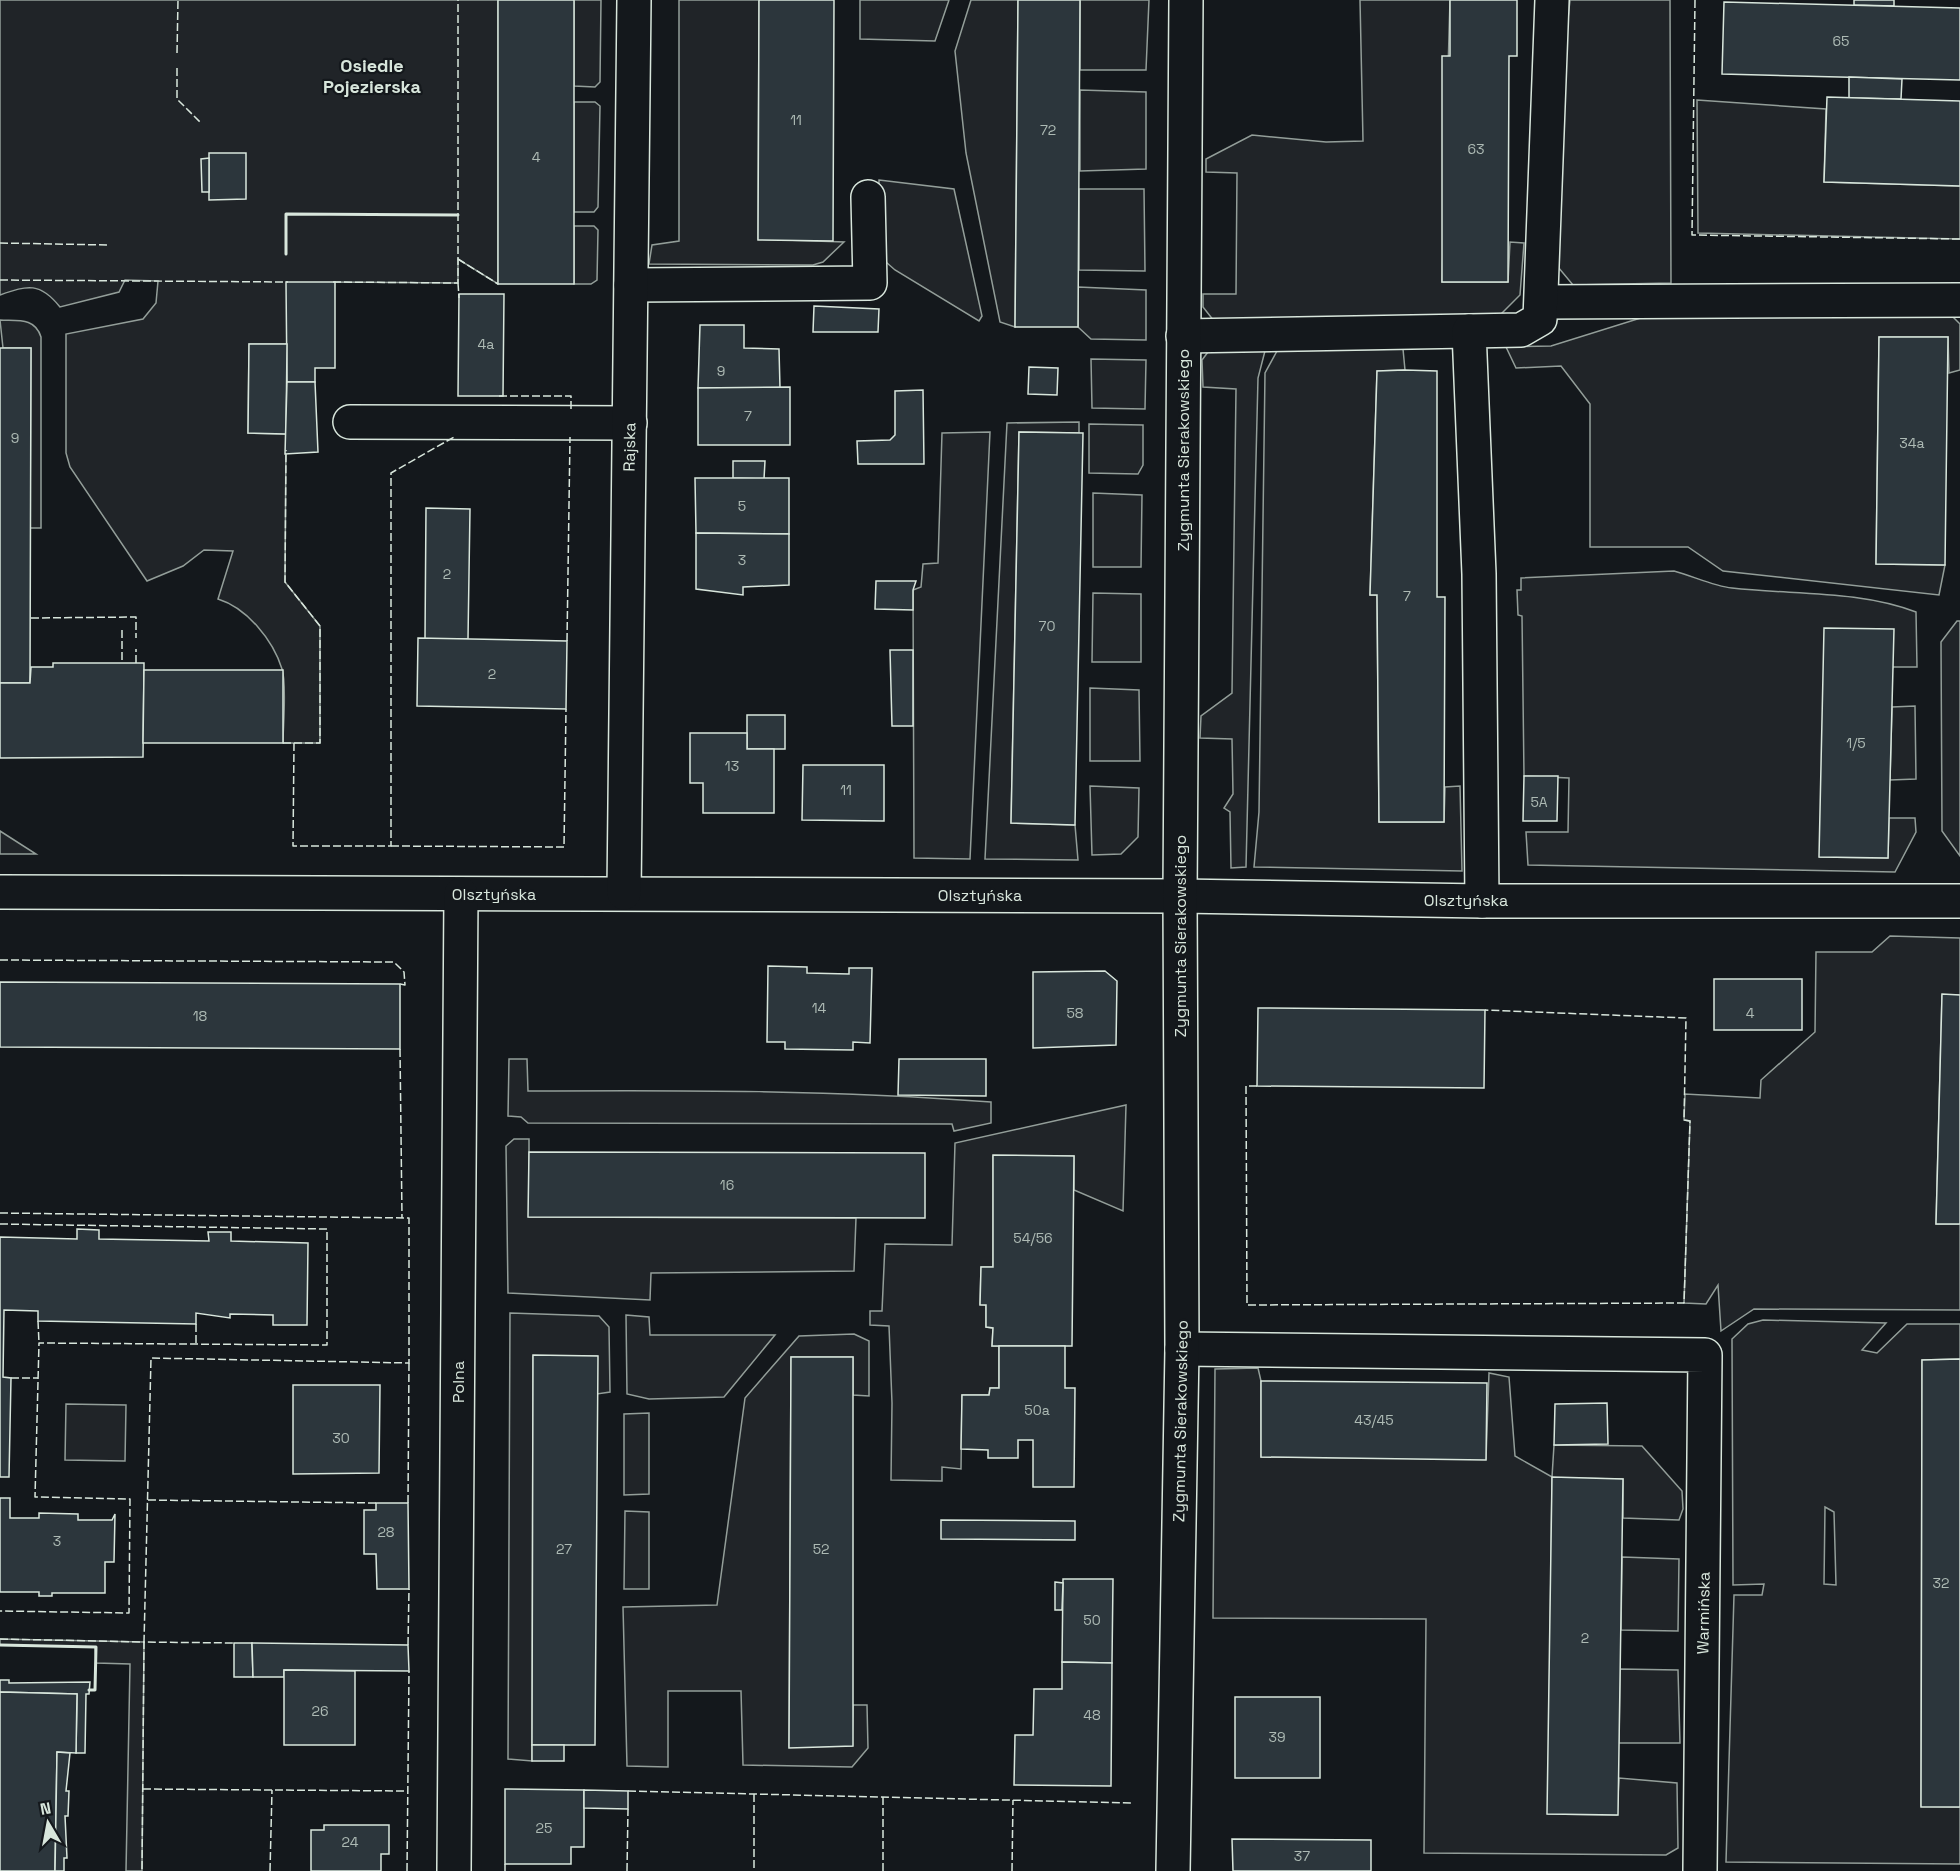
<svg xmlns="http://www.w3.org/2000/svg" width="1960" height="1871" font-family="'Space Grotesk',sans-serif">
<style>
.green{fill:#202428;stroke:#939e99;stroke-width:1.5;fill-rule:evenodd}
.building{fill:#2c363c;stroke:#d8e6dc;stroke-width:1.5}
.lines{fill:none;stroke-linecap:round;stroke-linejoin:round}
.minor-casing{stroke:#d8e6dc;stroke-width:36}
.minor{stroke:#14181c;stroke-width:33}
.fence{stroke:#d8e6dc;stroke-width:1.5;stroke-dasharray:8 3;stroke-linecap:butt}
.wall{stroke:#d8e6dc;stroke-width:3}
.labels{text-anchor:middle;stroke-width:4.5;stroke-linejoin:round;paint-order:stroke}
.number-label{font-size:14px;fill:#adbab4}
.street-label{font-size:16px;fill:#d8e6dc;stroke:#14181c}
.neighbourhood-label{font-size:18px;font-weight:bold;fill:#d8e6dc;stroke:#14181c}
</style>
<rect width="100%" height="100%" fill="#14181c"/>
<!-- green -->
<g class="green">
<path d="M0,0h498v284l-40,-25v24l-123,-1 -48,62h-38l-1,89 38,1 -1,148 35,44v117h-37c0,-17 4,-59 -1,-74 -9,-29 -35,-61 -64,-70l15,-48 -29,-1 -21,16 -36,15 -77,-114 -4,-14v-119l77,-15 13,-16 2,-22 -33,-1 -6,12 -59,15c-20,-25 -32,-22 -60,-12z"/>
<path d="M574,0h27l-1,82 -5,5 -21,-1z"/>
<path d="M679,0h80l-1,239 86,3 -21,20 -10,3 -164,-1 3,-19 27,-4z"/>
<path d="M860,0h89l-14,41 -75,-2z"/>
<path d="M971,0h47l-3,327 -15,-5 -34,-169 -11,-102z"/>
<path d="M1080,0h69l-3,70h-66z"/>
<path d="M1360,0h90l-8,282h66l2,-40 14,1 -4,52 -21,21 -285,5 -11,-14v-13h33l1,-121 -31,-1v-13l46,-24 74,7 37,-1z"/>
<path d="M1570,0h100l1,283 -98,2 -15,-18 9,-239z"/>
<path d="M1080,90l66,2v77l-66,2z"/>
<path d="M1697,100l129,9 -2,73 136,4v53l-262,-6z"/>
<path d="M574,102h21l5,4 -2,101 -4,5h-20z"/>
<path d="M879,180l75,9 28,127 -3,5 -84,-51 -17,-15z"/>
<path d="M1079,189h65l1,82 -66,-1z"/>
<path d="M574,226h20l4,4 -1,50 -6,4h-17z"/>
<path d="M1078,287l68,3v50l-55,-1 -13,-12z"/>
<path d="M1663,311h284l13,13v46l-11,3 -1,-36h-69l-3,227 69,1 -6,30 -216,-24 -35,-24h-98v-143l-29,-38 -45,2 -10,-21 45,-1z"/>
<path d="M0,320c17,1 35,-3 41,17v191h-11l1,-180h-28z"/>
<path d="M1403,349l2,21 -28,1 -7,224h7l2,227h65l1,-35 15,-1 2,85 -208,-4 5,-55 6,-439 12,-22z"/>
<path d="M1216,350l49,1 -7,27 -12,489 -15,1 -1,-56 -6,-4 9,-14 -1,-55 -32,-1 1,-22 31,-23 4,-304 -33,-2 -1,-27 6,-8z"/>
<path d="M1091,359l55,1 -1,49 -53,-1z"/>
<path d="M1079,422v11l-60,-1 -8,391 64,2 3,35 -93,-1 22,-436z"/>
<path d="M1089,424l54,1v40l-5,9 -49,-1z"/>
<path d="M990,432l-20,427 -56,-1 -1,-268 8,-3 2,-23 15,-1 4,-130z"/>
<path d="M1093,493l49,2 -1,72h-48z"/>
<path d="M1674,571c19,5 39,15 58,17 61,7 126,2 184,24l1,55h-24l-73,190 68,1 1,-40h26l1,14 -21,40 -367,-7 -2,-33h42l1,-54 -45,-2 -2,-160 -4,-1 -1,-25h4v-12z"/>
<path d="M1093,593l48,1v68h-49z"/>
<path d="M1957,621h3v235l-18,-25 -1,-189z"/>
<path d="M1090,688l49,2 1,71h-50z"/>
<path d="M1915,706l1,73 -26,1 2,-73z"/>
<path d="M1090,786l49,2 -1,49 -17,17 -29,1z"/>
<path d="M0,831l36,23h-36z"/>
<path d="M1890,936l70,2v57h-18l-6,229h24v86l-206,-1 -33,22 -3,-46 -12,19 -22,-1 6,-182 -6,-1 1,-26 75,4 1,-18 54,-48 1,-80h56z"/>
<path d="M509,1059h18l1,32c155,-1 307,-1 463,11v21l-37,8 -2,-7 -424,-1 -7,-6 -13,-1z"/>
<path d="M1126,1105l-3,106 -49,-21v-34h-81v111h-12l-1,37 6,1v22l7,1 -1,18h7v42h-9l-1,7h-27l-1,74 -19,-2v14l-51,-1 1,-77 -3,-77 -19,-1v-14h12l3,-67 67,1 3,-102z"/>
<path d="M514,1139h15v78l327,1 -2,53 -203,2 -1,27 -142,-7 -2,-147z"/>
<path d="M510,1313l89,3 10,11 1,65 -13,2v-38h-64l-1,405 -24,-2z"/>
<path d="M626,1315l23,2 1,18h125l-51,62 -75,2 -22,-5z"/>
<path d="M1763,1320l123,3 -24,27 15,3 30,-29h53v35l-38,1 -1,446 39,1v57l-234,-2 8,-267h28l2,-11 -31,1 -1,-246 16,-15zM1825,1507l9,5 2,73 -12,-1z"/>
<path d="M854,1334l15,7v55l-16,-1v-38h-62l-2,390 63,-1 1,-41h14l1,43 -16,19 -109,-2 -2,-74h-73v76l-41,-1 -4,-159 94,-2 28,-207 54,-62z"/>
<path d="M1258,1368l3,13v76l225,2 3,-86 20,4 6,79 37,21 2,-32 88,1 40,45 1,18 -4,11 -56,-2v-39l-71,-1 -4,336 69,1 2,-37 58,5 1,65 -12,7 -242,-2 2,-234 -213,-1 2,-249z"/>
<path d="M66,1404l60,1 -1,56 -60,-1z"/>
<path d="M649,1413v81l-25,1v-81z"/>
<path d="M625,1511l24,1v77h-25z"/>
<path d="M1622,1557l57,2 -1,72 -57,-1z"/>
<path d="M0,1639l144,3 -2,229h-16l4,-207 -34,-1 -1,-16 -95,-2z"/>
<path d="M1620,1669l58,1 2,73h-61z"/>
</g>
<!-- building -->
<g class="building">
<rect x="498" y="0" width="76" height="284"/>
<path d="M759,0h75l-1,241 -75,-1z"/>
<path d="M1018,0h62l-2,327h-63z"/>
<path d="M1450,0h67v56h-8l-1,226h-66v-226h8z"/>
<path d="M1854,0h40v6l-40,-1z"/>
<path d="M1724,2l236,6v72l-238,-6z"/>
<path d="M1849,77l53,2 -1,20 -52,-1z"/>
<path d="M1827,97l133,4v85l-136,-4z"/>
<path d="M209,153h37v46l-37,1z"/>
<path d="M209,158v34h-7l-1,-33z"/>
<path d="M286,282h49v86h-20v14h-28z"/>
<path d="M459,294h45l-1,102h-45z"/>
<path d="M814,306l65,3 -1,23h-65z"/>
<path d="M700,325h44v23l35,1 1,39h-82z"/>
<path d="M1879,337h69l-3,228 -69,-1z"/>
<path d="M249,344h38l-1,90 -38,-1z"/>
<path d="M0,348h31l-1,335h-30z"/>
<path d="M1029,367l29,1 -1,27 -29,-1z"/>
<path d="M1405,370l32,1v226h8l-1,225h-65l-2,-227h-7l7,-224z"/>
<path d="M287,382h28l3,70 -33,2z"/>
<path d="M790,387v58h-92v-57z"/>
<path d="M923,390l1,74h-66l-1,-23 33,-1 5,-5v-44z"/>
<path d="M1019,432l64,1 -8,392 -64,-2z"/>
<path d="M733,461h32l-1,18 -31,-1z"/>
<path d="M695,478h94v56l-93,-1z"/>
<path d="M426,508l44,1 -2,130h-43z"/>
<path d="M696,533l93,1v51l-46,2v8l-47,-6z"/>
<path d="M876,581h40l-3,9v20l-38,-1z"/>
<path d="M1824,628l70,1 -6,229 -69,-1z"/>
<path d="M418,638l149,3 -1,68 -149,-3z"/>
<path d="M890,650h23v76h-21z"/>
<path d="M53,663h91l-1,94 -143,1v-75h30l1,-16h22z"/>
<path d="M144,670h139v73h-140z"/>
<rect x="747" y="715" width="38" height="34"/>
<path d="M690,733h57v16h27v64h-71v-30h-13z"/>
<path d="M803,765h81v56l-82,-1z"/>
<path d="M1524,776h34l-1,45h-34z"/>
<path d="M768,966l39,1v6l42,1v-6h23l-2,75 -17,-1v8l-68,-1v-7h-18z"/>
<path d="M1105,971l12,10 -1,64 -83,3v-76z"/>
<rect x="1714" y="979" width="88" height="51"/>
<path d="M0,982l400,2v65l-400,-2z"/>
<path d="M1942,994l18,1v229h-24z"/>
<path d="M1258,1008l227,2 -1,78 -227,-2z"/>
<path d="M899,1059h87v37l-88,-1z"/>
<path d="M529,1152l396,1v65l-397,-1z"/>
<path d="M993,1155l81,1 -2,190h-80l1,-18 -7,-1v-22h-6l1,-38h12z"/>
<path d="M77,1229l22,1v9l110,2 -1,-9h23v9l77,2 -1,82h-34v-10l-43,-1v4l-34,-5v11l-158,-3v-10l-34,-1 -1,67 8,1 -2,99h-9v-240l77,2z"/>
<path d="M999,1346h66v42h10l-1,99h-41v-47h-15v18h-30v-8l-27,-1 1,-54h27l1,-7h9z"/>
<path d="M533,1355l65,1 -3,389h-63z"/>
<path d="M791,1357h62v389l-64,2z"/>
<path d="M1960,1359v448h-39l1,-447z"/>
<path d="M1261,1381l226,2 -1,77 -225,-3z"/>
<path d="M293,1385h87l-1,88 -86,1z"/>
<path d="M1607,1403l1,41 -54,1 1,-41z"/>
<path d="M1552,1477l71,2 -5,336 -71,-1z"/>
<path d="M0,1498h10v20h29v-5l39,1v6h34l3,-6 -1,48h-9v31h-53v3h-13v-4h-39z"/>
<path d="M376,1503h32l1,86h-32l-1,-35h-12v-44h12z"/>
<path d="M941,1520l134,1v19l-134,-1z"/>
<path d="M1063,1579h50l-1,84 -50,-1z"/>
<path d="M1055,1582l8,1 -1,27h-7z"/>
<path d="M234,1643h18l1,34h-19z"/>
<path d="M252,1643l156,2 1,26 -125,-1v7h-31z"/>
<path d="M1062,1662l50,1 -1,123 -97,-1 1,-50h18l1,-46h28z"/>
<path d="M284,1670l71,1v74h-71z"/>
<path d="M0,1680h9v3l81,-1 -1,12h-3l-1,59h-9l1,-59 -77,-2z"/>
<path d="M0,1692l77,2 -1,59 -19,-1 -2,119h-55z"/>
<rect x="1235" y="1697" width="85" height="81"/>
<rect x="532" y="1745" width="32" height="16"/>
<path d="M57,1752l13,1 -4,38h3l-1,25h-3l2,42h-3v13h-9z"/>
<path d="M505,1789l79,1v57h-13v17h-66z"/>
<path d="M584,1790l44,1v18l-44,-1z"/>
<path d="M324,1825h65v29h-8v17h-70v-41h13z"/>
<path d="M1232,1839l139,1v31h-138z"/>
</g>
<g class="lines">
<!-- minor casing -->
<g class="minor-casing">
<g id="minor">
<path d="M631,285l239,-2 -2,-86"/>
<path d="M1542,302l418,-2"/>
<path d="M1183,336l286,-5"/>
<path d="M350,422l280,1"/>
<path d="M0,892l1180,4 302,5h478"/>
<path d="M624,893l10,-893"/>
<path d="M1482,901l-3,-327 -10,-243 52,-1 19,-11 12,-319"/>
<path d="M1182,1349l523,6 -5,516"/>
<path d="M454,1871l7,-977"/>
<path d="M1173,1871l9,-522 -2,-453 6,-896"/>
</g>
</g>
<!-- minor -->
<use href="#minor" class="minor"/>
<!-- fence -->
<g class="fence">
<path d="M1695,0l-3,235 268,4"/>
<path d="M177,53l1,-53"/>
<path d="M177,68v31l24,24"/>
<path d="M0,243l108,2"/>
<path d="M458,259l40,25"/>
<path d="M0,280l288,2"/>
<path d="M333,282l125,1v-283"/>
<path d="M458,283l1,15"/>
<path d="M499,396h72v15"/>
<path d="M31,618l105,-1v21"/>
<path d="M122,630v33"/>
<path d="M567,641l3,-204"/>
<path d="M136,663v-14"/>
<path d="M283,743h37v-117l-35,-44 1,-132"/>
<path d="M294,743l-1,103h98v-373l63,-36"/>
<path d="M391,846l173,1 2,-138"/>
<path d="M0,960l394,2 10,10 1,13 -5,-1"/>
<path d="M400,1049l2,169"/>
<path d="M1257,1086h-11l1,219 437,-2 6,-182 -6,-1 2,-102 -201,-8"/>
<path d="M0,1213l409,5v145l-258,-5 -7,284 90,1"/>
<path d="M0,1224l327,5v116l-288,-2 -4,154 95,2 -1,114 -129,-2"/>
<path d="M38,1321l1,22"/>
<path d="M196,1324v19"/>
<path d="M11,1378h27"/>
<path d="M148,1500l228,3"/>
<path d="M408,1503l1,-140"/>
<path d="M0,1639l144,3 -2,229"/>
<path d="M408,1645l1,-56"/>
<path d="M143,1789l264,2"/>
<path d="M628,1791l503,12"/>
<path d="M754,1794v77"/>
<path d="M883,1797v74"/>
<path d="M505,1864v7"/>
<path d="M270,1871l2,-81"/>
<path d="M407,1871l2,-200"/>
<path d="M627,1871l1,-62"/>
<path d="M1012,1871l1,-71"/>
</g>
<!-- wall -->
<g class="wall">
<path d="M286,254v-40l172,1"/>
<path d="M0,1645l96,2 -1,43h-6"/>
</g>
</g>
<g class="labels">
<!-- number labels -->
<g class="number-label">
<text x="1841" y="46">65</text>
<text x="796" y="125">11</text>
<text x="1048" y="135">72</text>
<text x="1476" y="154">63</text>
<text x="536" y="162">4</text>
<text x="486" y="349">4a</text>
<text x="721" y="376">9</text>
<text x="748" y="421">7</text>
<text x="15" y="443">9</text>
<text x="1912" y="448">34a</text>
<text x="742" y="511">5</text>
<text x="742" y="565">3</text>
<text x="447" y="579">2</text>
<text x="1407" y="601">7</text>
<text x="1047" y="631">70</text>
<text x="492" y="679">2</text>
<text x="1856" y="748">1/5</text>
<text x="732" y="771">13</text>
<text x="846" y="795">11</text>
<text x="1539" y="807">5A</text>
<text x="819" y="1013">14</text>
<text x="1075" y="1018">58</text>
<text x="1750" y="1018">4</text>
<text x="200" y="1021">18</text>
<text x="727" y="1190">16</text>
<text x="1033" y="1243">54/56</text>
<text x="1037" y="1415">50a</text>
<text x="1374" y="1425">43/45</text>
<text x="341" y="1443">30</text>
<text x="386" y="1537">28</text>
<text x="57" y="1546">3</text>
<text x="564" y="1554">27</text>
<text x="821" y="1554">52</text>
<text x="1941" y="1588">32</text>
<text x="1092" y="1625">50</text>
<text x="1585" y="1643">2</text>
<text x="320" y="1716">26</text>
<text x="1092" y="1720">48</text>
<text x="1277" y="1742">39</text>
<text x="544" y="1833">25</text>
<text x="350" y="1847">24</text>
<text x="1302" y="1861">37</text>
</g>
<!-- street labels -->
<g class="street-label">
<text transform="translate(629 447) rotate(-89)" y="6">Rajska</text>
<text transform="translate(1183 450) rotate(-90)" y="6">Zygmunta Sierakowskiego</text>
<text x="494" y="900">Olsztyńska</text>
<text x="980" y="901">Olsztyńska</text>
<text x="1466" y="906">Olsztyńska</text>
<text transform="translate(1180 936) rotate(-90)" y="6">Zygmunta Sierakowskiego</text>
<text transform="translate(458 1382) rotate(-90)" y="6">Polna</text>
<text transform="translate(1180 1421) rotate(-89)" y="6">Zygmunta Sierakowskiego</text>
<text transform="translate(1703 1613) rotate(-89)" y="6">Warmińska</text>
</g>
<!-- neighbourhood labels -->
<g class="neighbourhood-label">
<text x="372" y="72">Osiedle<tspan x="372" dy="21">Pojezierska</tspan></text>
</g>
</g>
<!-- north arrow -->
<g transform="translate(48 1823) rotate(350)" stroke="#14181c" stroke-width="4.5" paint-order="stroke">
<path d="M0-4.5L10 22L0 15L-10 22Z" fill="#d8e6dc"/>
<text y="-9" font-size="16" font-weight="bold" text-anchor="middle" fill="#d8e6dc">N</text>
</g>
</svg>
